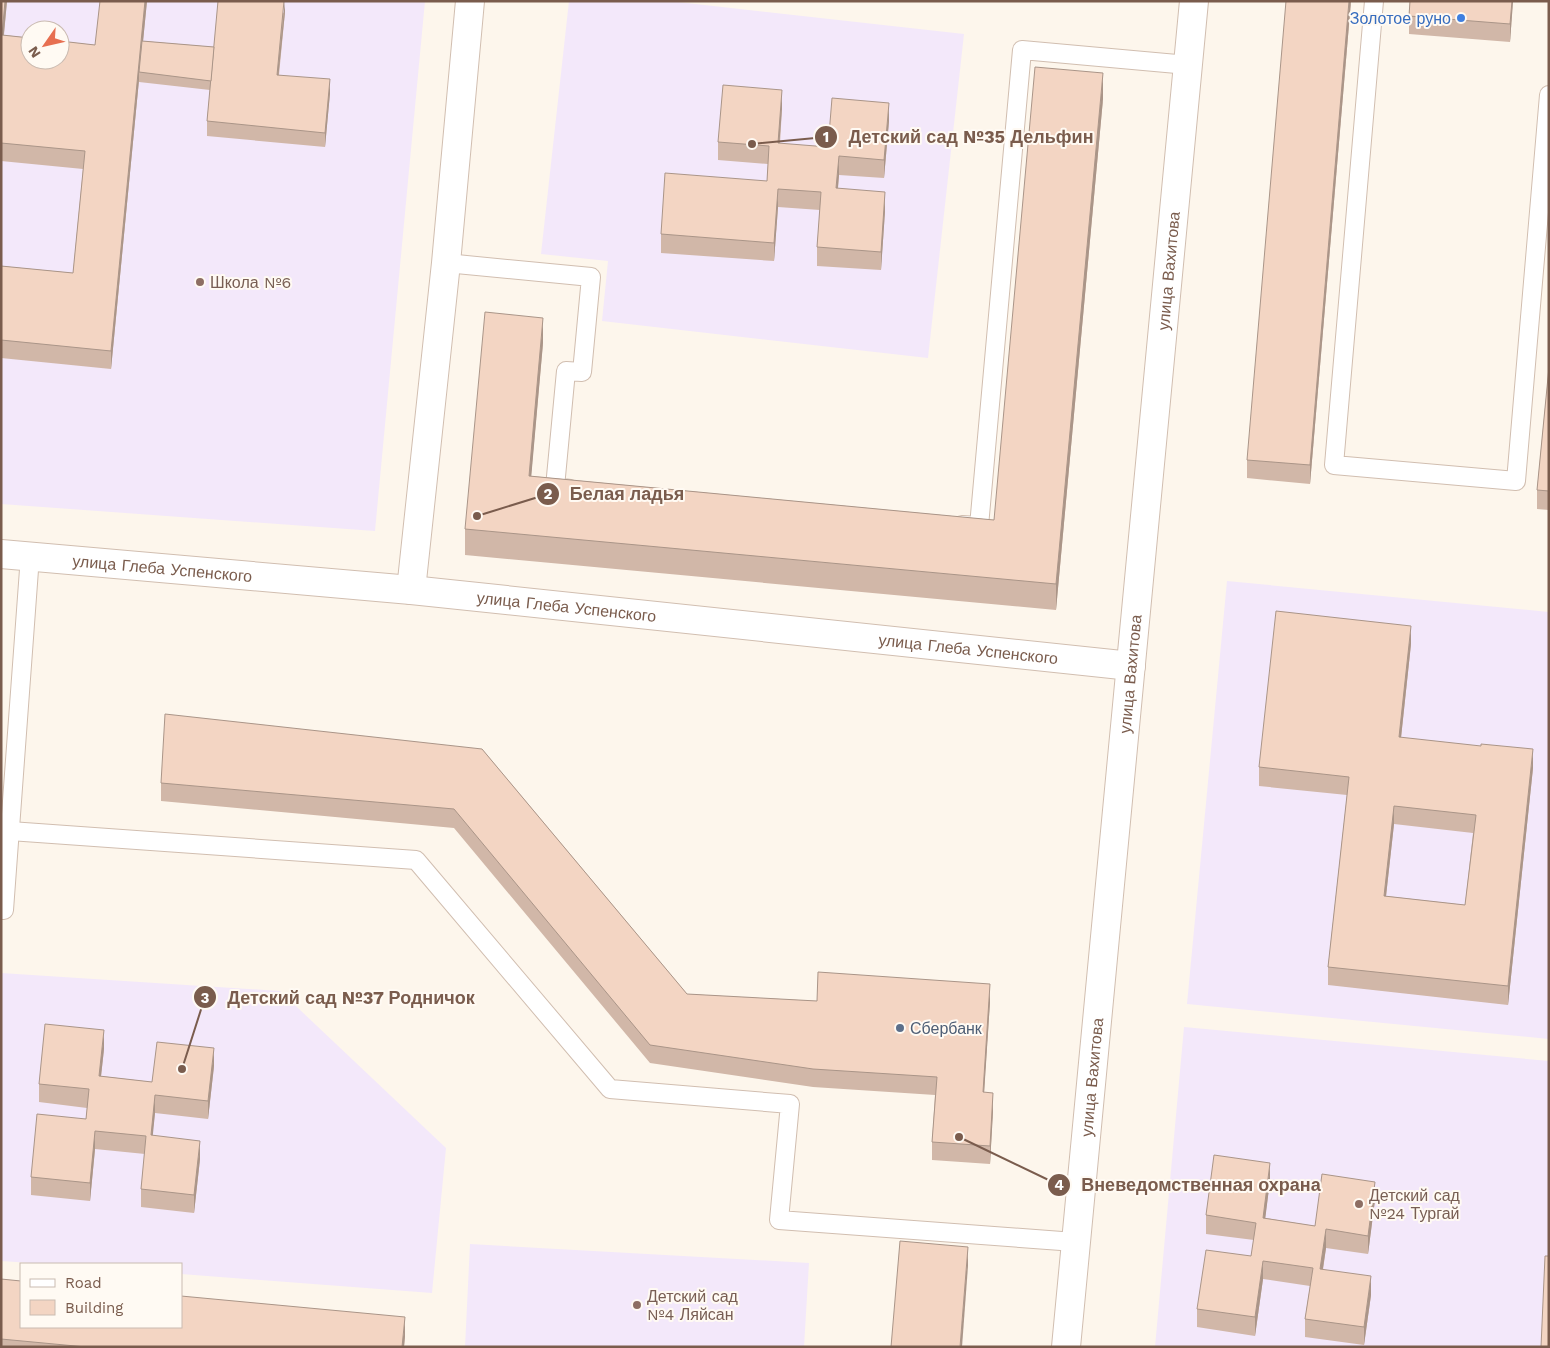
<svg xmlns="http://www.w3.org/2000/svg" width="1550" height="1348" viewBox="0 0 1550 1348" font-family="'Work Sans',sans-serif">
<rect width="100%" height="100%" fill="#fdf6ec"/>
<g fill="#f3e8fa" fill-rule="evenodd">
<path d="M1,1H425L375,531L1,504ZM30,30H60V60H30Z"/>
<polygon points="569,1 669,1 964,34 928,358 602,321 608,261 541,254"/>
<polygon points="1227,581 1549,612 1549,1039 1187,1004"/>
<polygon points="1,973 280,991 446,1148 432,1293 181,1274 181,1264 46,1264 1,1261"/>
<polygon points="1184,1027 1549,1061 1549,1347 1155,1347"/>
<polygon points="470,1244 809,1263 804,1347 465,1347"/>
</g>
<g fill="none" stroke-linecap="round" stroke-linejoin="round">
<defs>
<g id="lane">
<polyline points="1374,1 1334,465 1516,481 1549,95"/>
<polyline points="446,263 591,277 582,372 566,371 555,487 570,489"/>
<polyline points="962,525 979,526 1022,50 1188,65"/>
<polyline points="10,831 416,860 610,1089 790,1104 779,1220 1075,1242"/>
<polyline points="1,910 4,910 30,556"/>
</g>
<g id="street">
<path id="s1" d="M1,554L411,590L1131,666"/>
<polyline points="411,590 446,263 470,1"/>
<path id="s2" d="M1066,1347L1194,1"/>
</g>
</defs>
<use href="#lane" stroke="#d1beb0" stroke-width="20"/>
<use href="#street" stroke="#d1beb0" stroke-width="30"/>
<use href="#lane" stroke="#fff" stroke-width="18"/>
<use href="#street" stroke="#fff" stroke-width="28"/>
</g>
<g fill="#d1b7a8" fill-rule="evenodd">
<polygon points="1,1 7,1 4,35 95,45 147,1 143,41 214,47 285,12 279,75 330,93 325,147 207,136 207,121 210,90 139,82 139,80 111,369 1,358 1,266 73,273 83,169 1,161"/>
<polygon points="1351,1 1310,484 1247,478 1247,460"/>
<polygon points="1410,1 1513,1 1510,42 1409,34 1409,16"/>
<polygon points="1103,99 1056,610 465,555 465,529 543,343 531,476 994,520"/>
<polygon points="782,108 780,144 828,147 889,121 884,178 839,175 838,189 885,211 881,270 817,266 817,247 820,210 778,207 774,261 661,253 661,234 767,181 768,164 718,160 718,142"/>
<polygon points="1549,367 1549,510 1537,509 1537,490"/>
<path d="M1411,644L1401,738L1533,768L1508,1005L1328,985V967L1347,795L1259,786V767ZM1394,824L1473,833L1465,905L1386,896Z"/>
<polygon points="482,749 687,994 817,1001 990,1002 984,1092 993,1111 990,1164 932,1160 932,1142 935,1095 813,1087 650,1063 454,828 161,801 161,783"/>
<polygon points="104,1049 101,1076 152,1082 214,1066 208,1119 155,1113 152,1135 200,1159 194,1213 141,1207 141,1189 145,1154 95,1149 90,1201 31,1195 31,1177 86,1119 87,1108 39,1102 39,1084"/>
<polygon points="1270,1181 1265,1218 1315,1226 1375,1200 1368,1254 1326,1248 1323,1270 1371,1295 1364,1345 1305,1337 1305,1319 1310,1286 1263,1279 1255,1336 1197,1327 1197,1309 1251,1256 1254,1240 1206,1234 1206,1215"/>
<polygon points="1,1279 405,1336 404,1347 1,1347"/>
</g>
<g fill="#aa9588">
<polygon points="5,1 7,1 2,53 2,35"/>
<polygon points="145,1 147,1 140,72 139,72 139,80 111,369 111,351"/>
<polygon points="285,1 285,12 277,89 277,75"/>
<polygon points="1349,1 1351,1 1310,484 1310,465"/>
<polygon points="1512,1 1513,1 1510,42 1510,24"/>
<polygon points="1103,73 1103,99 1056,610 1056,584"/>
<polygon points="330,79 330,93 325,147 325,133"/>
<polygon points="782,90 782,108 778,162 778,143"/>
<polygon points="889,103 889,121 884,178 884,160"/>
<polygon points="839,156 839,175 836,207 836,188"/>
<polygon points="778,189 778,207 774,261 774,243"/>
<polygon points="885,192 885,211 881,270 881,252"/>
<polygon points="543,318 543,343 529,502 529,476"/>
<polygon points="1411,626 1411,644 1399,756 1399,737"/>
<polygon points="1533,749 1533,768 1508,1005 1508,986"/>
<polygon points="1394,806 1394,824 1384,914 1384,896"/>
<polygon points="990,984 990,1002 983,1110 983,1092"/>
<polygon points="104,1030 104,1049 99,1094 99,1076"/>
<polygon points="214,1048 214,1066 208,1119 208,1101"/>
<polygon points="993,1093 993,1111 990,1164 990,1146"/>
<polygon points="155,1095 155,1113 151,1154 151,1135"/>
<polygon points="95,1131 95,1149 90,1201 90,1183"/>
<polygon points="200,1141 200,1159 194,1213 194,1195"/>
<polygon points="1270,1163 1270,1181 1263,1236 1263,1218"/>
<polygon points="1375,1182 1375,1200 1368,1254 1368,1236"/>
<polygon points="1326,1229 1326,1248 1320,1287 1320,1269"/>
<polygon points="968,1247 968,1266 962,1347 960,1347"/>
<polygon points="1263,1261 1263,1279 1255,1336 1255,1317"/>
<polygon points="1371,1276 1371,1295 1364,1345 1364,1327"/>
<polygon points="405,1317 405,1336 404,1347 402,1347"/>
</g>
<g fill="#f3d5c3" stroke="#aa9588" fill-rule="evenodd">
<polygon points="1,1 5,1 2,35 30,38 30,60 60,60 60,41 95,45 100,1 145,1 111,351 1,340 1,266 73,273 85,151 1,143"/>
<polygon points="218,1 284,1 277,75 330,79 325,133 207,121"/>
<polygon points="1286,1 1349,1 1310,465 1247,460"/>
<polygon points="1410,1 1512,1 1510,24 1409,16"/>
<polygon points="142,41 214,47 211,81 139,72"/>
<polygon points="1035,67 1103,73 1056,584 465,529 485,312 543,318 529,476 994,520"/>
<polygon points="723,85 782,90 778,143 828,147 832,98 889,103 884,160 839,156 836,188 885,192 881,252 817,247 821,192 778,189 774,243 661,234 665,173 767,181 769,146 718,142"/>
<polygon points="1549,367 1549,491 1537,490"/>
<path d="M1276,611L1411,626L1399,737L1481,746V744L1533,749L1508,986L1328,967L1349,777L1259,767ZM1394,806L1476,815L1465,905L1384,896Z"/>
<polygon points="165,714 482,749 687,994 817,1001 818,972 990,984 983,1092 993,1093 990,1146 932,1142 937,1077 813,1069 650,1045 454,809 161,783"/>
<polygon points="45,1024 104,1030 99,1076 152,1082 157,1042 214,1048 208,1101 155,1095 151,1135 200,1141 194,1195 141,1189 146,1136 95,1131 90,1183 31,1177 37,1114 86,1119 89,1089 39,1084"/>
<polygon points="1214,1155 1270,1163 1263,1218 1315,1226 1322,1174 1375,1182 1368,1236 1326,1229 1320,1269 1371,1276 1364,1327 1305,1319 1313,1268 1263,1261 1255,1317 1197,1309 1206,1250 1251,1256 1256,1223 1206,1215"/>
<polygon points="900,1241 968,1247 960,1347 891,1347"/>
<polygon points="1545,1256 1549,1256 1549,1347 1541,1347"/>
<polygon points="1,1279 21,1281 21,1327 181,1327 181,1296 405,1317 402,1347 86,1347 1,1339"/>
</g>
<circle fill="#3f7fe0" stroke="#fffaf3" stroke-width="2" cx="1461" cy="18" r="5"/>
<g fill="#8d6e63" stroke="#fffaf3" stroke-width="2">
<circle cx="200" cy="282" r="5"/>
<circle cx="1359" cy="1204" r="5"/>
<circle cx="637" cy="1305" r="5"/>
</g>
<circle fill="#5c6f8a" stroke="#fffaf3" stroke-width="2" cx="900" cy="1028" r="5"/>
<g text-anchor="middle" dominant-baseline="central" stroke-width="4" stroke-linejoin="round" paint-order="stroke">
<g font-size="16" fill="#366cbe" stroke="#fffaf3" text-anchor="end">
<text x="1451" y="18">Золотое руно</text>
</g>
<g font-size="16" fill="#7a5c4d" stroke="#fffaf3">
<text stroke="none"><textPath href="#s2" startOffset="1081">улица Вахитова</textPath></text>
<text stroke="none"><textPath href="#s1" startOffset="162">улица Глеба Успенского</textPath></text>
<text stroke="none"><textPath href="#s1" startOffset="568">улица Глеба Успенского</textPath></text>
<text stroke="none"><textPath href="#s1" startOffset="972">улица Глеба Успенского</textPath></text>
<text stroke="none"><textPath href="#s2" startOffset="676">улица Вахитова</textPath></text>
<text stroke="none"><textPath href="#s2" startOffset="271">улица Вахитова</textPath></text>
</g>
<g font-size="16" fill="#785e54" stroke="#fffaf3" text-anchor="start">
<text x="210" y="282">Школа №6</text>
<text x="1369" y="1195">Детский сад<tspan x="1369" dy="18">№24 Тургай</tspan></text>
<text x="647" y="1296">Детский сад<tspan x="647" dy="18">№4 Ляйсан</tspan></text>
</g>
<g font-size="16" fill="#4e5e75" stroke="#fffaf3" text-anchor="start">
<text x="910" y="1028">Сбербанк</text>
</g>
</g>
<path fill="none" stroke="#7a5c4d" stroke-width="2" d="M752 144L826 137M477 516L548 494M182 1069L205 997M959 1137L1059 1185"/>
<g fill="#7a5c4d" stroke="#fffaf3" stroke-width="2">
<circle cx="752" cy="144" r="5"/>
<circle cx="477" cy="516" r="5"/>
<circle cx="182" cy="1069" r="5"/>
<circle cx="959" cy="1137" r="5"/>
<circle cx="826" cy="137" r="12"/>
<circle cx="548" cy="494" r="12"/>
<circle cx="205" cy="997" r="12"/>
<circle cx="1059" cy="1185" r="12"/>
</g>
<g font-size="15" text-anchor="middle" font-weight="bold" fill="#fff">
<text x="826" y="142">1</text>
<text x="548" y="499">2</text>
<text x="205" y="1003">3</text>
<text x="1059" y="1190">4</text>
</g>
<g font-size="18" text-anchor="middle" font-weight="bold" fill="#7a5c4d" stroke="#fffaf3" stroke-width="4" stroke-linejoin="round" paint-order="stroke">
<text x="971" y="143">Детский сад №35 Дельфин</text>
<text x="627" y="500">Белая ладья</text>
<text x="351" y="1004">Детский сад №37 Родничок</text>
<text x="1201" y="1191">Вневедомственная охрана</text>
</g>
<rect width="1550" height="1348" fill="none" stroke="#7a5c4d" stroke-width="5"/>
<rect x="20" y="1263" width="162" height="65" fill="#fffaf3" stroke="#cabbb1"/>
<rect x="30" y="1279" width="25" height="8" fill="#ffffff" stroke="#cabbb1"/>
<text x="65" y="1288" font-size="15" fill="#7a5c4d">Road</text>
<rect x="30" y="1300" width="25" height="15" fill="#f3d5c3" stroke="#cabbb1"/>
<text x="65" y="1313" font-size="15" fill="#7a5c4d">Building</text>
<g transform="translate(45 45) rotate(236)"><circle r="24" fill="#fffaf3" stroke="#cabbb1"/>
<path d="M0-4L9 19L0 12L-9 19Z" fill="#e76f51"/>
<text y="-8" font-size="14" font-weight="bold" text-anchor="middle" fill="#7a5c4d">N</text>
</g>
</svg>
